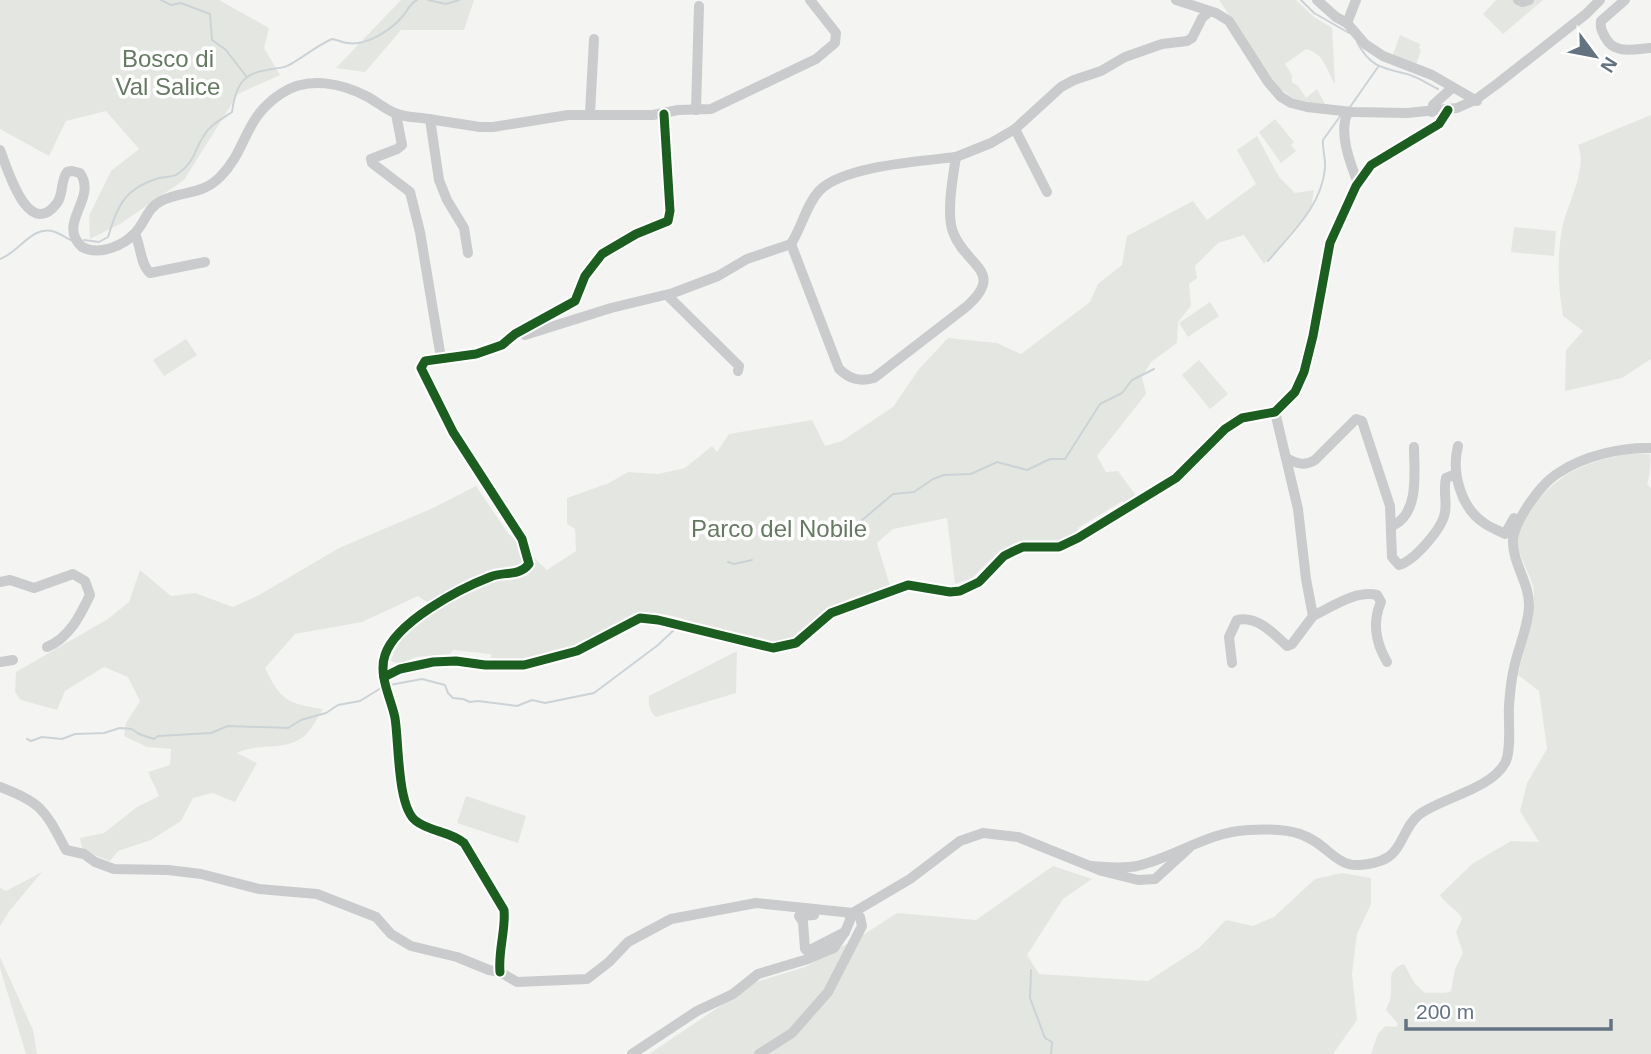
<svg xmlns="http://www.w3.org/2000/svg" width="1651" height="1054" viewBox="0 0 1651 1054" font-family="Helvetica,sans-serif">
<rect width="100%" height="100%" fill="#f4f4f3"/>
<g fill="#e4e7e1">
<polygon points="0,0 219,0 269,28 264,48 280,75 238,94 184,180 120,224 90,239 89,216 111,171 139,149 106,111 66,121 49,156 0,129"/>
<polygon points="401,0 474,0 464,30 401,30 365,72 336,68"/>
<path d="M1219,0H1296L1314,17L1332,28L1335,84C1326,70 1325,54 1306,49L1285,64L1292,75V82L1298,86L1306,98L1317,89L1325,104L1310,103L1293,98L1276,86Z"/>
<polygon points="1496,0 1543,0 1503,34 1483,14"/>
<polygon points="1400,35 1420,44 1419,48 1421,50 1416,65 1392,57"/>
<path d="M1651,115V359L1622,378L1565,391L1566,350L1583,331L1563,316C1558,288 1557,258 1562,229C1567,203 1588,170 1578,145Z"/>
<polygon points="1275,119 1294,142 1291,145 1296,151 1281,163 1259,132"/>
<path d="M1257,136L1279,177L1295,193L1314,190L1311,209L1264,264L1244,235L1218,243L1195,266L1197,278L1189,284L1191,306L1178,322L1177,343L1151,362L1142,377L1146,394L1097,456L1106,472L1118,471L1137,497L1128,503L1121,502L1078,528L1079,532L1053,543L1011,547L996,555L972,578L955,584L947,518L893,529L877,543L890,586C872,592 852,597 835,605C814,615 802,642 778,643C737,646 677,606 637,614C621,617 605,633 590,639C570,648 540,658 518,660C510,661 500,659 491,658V654L453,650L450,654L416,657L399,664L391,661C397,640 417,619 434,607L418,596L362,622L295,634L265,668C282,702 287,703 323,709C317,718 311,731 303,737C283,752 259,742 237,753L257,763L235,802L212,793L193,798L181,821L151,840L118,851L110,861L83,851L80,838L104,833L137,807L159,796L148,772L170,765L171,749L147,747L124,736L126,723L140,701L128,677L104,667L65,691L57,710L21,700L15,692L16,672L108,619L129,602L140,570L171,596L195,593L233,607L259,595L339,548L433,508L476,486L507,532L547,570L576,551L575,529L567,524V498L609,483L628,472L658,474L685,468L712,446L717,452L729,434L812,420L825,446L842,441L893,407L919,369L948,338L997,343L1021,354L1090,302L1098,284L1122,265L1127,236L1193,201L1207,220L1256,184L1237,150Z"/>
<polygon points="1514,227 1556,231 1554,256 1511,252"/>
<polygon points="1210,302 1219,316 1188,337 1179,323"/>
<polygon points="186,339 197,355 164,376 153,360"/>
<polygon points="1199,360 1228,394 1210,409 1182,375"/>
<path d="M1634,453L1650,454C1651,464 1650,474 1647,484L1651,488V1054H1371L1378,1034L1384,1027L1388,1026L1396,1027L1398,1024L1386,1010C1387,1006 1390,1002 1390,999C1394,983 1384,971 1404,964L1415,984L1425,993C1434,991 1443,995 1451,991L1455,969L1463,953L1456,932L1462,919C1457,908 1446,906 1440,895L1472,864L1511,841L1539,842L1520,811L1527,783L1547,749L1539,691L1518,675C1523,650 1534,623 1534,597C1535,577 1517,560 1518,540C1518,528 1526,516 1533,507C1559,471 1591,460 1634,453Z"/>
<path d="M737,651L736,693L656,717C649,711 648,704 649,696Z"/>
<polygon points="466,796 526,816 518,843 457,823"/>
<polygon points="1053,866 1092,879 1063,899 1027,955 1039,974 1148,981 1199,948 1226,920 1253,926 1274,917 1315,879 1342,873 1371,878 1371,904 1357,934 1352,974 1357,1020 1333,1054 649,1054 756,982 805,967 863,935 897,913 976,920"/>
<polygon points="42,872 10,910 0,926 0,888 6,891"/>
<polygon points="0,957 33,1030 37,1054 26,1054 0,968"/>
</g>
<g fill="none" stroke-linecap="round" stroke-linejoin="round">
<g stroke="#ccd3d6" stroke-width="2">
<polyline points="161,0 171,5 181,3 210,14 212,40 226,50 246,76"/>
<polyline points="428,0 446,4 459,0"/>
<polyline points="1301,0 1314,13 1349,33"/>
<path d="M1357,42C1370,67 1382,68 1407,74C1418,77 1428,84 1438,89"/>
<polyline points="1350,107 1378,67"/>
<path d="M84,240L99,242L108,237C118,206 123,189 159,178C166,176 173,178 179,173C195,161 194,151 203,137C210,124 221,120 232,112C235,89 241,73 267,70C274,68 283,69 289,65C304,57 316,46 332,39C338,40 343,43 348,43C367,46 391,30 403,16C408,10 409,4 417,0"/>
<path d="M0,259C20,252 32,224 55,232C61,234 66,238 71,240"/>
<path d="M1268,261C1291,233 1322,206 1325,168C1326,158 1322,149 1323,140L1341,115"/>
<polyline points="834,531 861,521 893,494 914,492 933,479 944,475 971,474 997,462 1027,470 1050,459 1065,459 1100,404 1122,393 1132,380 1154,369"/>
<polyline points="728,562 734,564 752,560"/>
<polyline points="390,685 422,679 445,685 448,693 453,698 463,699 470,702 478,701 517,706 532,700 545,703 594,693 658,645 676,628"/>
<polyline points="27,739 31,741 42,737 62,739 75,734 104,733 120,728 132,729 139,734 154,739 158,736 211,733 228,726 288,728 301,720 326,713 338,705 360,701 381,688"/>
<polyline points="1031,970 1030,998 1045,1038 1052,1042 1051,1054"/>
</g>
<g stroke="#cacbcc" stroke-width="10">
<polyline points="1176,0 1216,13 1229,21 1268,82 1281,97 1291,103 1307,107 1352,112 1407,113 1457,108 1475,100 1497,84 1586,14 1600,0"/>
<polyline points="1317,0 1336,17 1347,23"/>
<polyline points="1356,0 1347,23 1365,44 1383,56 1432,75 1477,101"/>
<polyline points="1518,0 1523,2 1529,0"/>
<path d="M1625,0L1601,21C1600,28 1602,31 1605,37C1614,55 1634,49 1651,48"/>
<polyline points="696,110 699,6"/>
<path d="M1348,112C1338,132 1350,163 1358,183"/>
<polyline points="1432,112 1433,105 1452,88"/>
<polyline points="396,114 402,145 397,149 371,159 372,163 410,192 420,232 441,358"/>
<polyline points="590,114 594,39"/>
<polyline points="430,119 439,180 447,200 464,228 468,253"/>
<polyline points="1015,129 1047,192"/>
<path d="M0,150C7,167 28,242 57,203C64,193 60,182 67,172L72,171L80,173C98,199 56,223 82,247C99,256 123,246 135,233C145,223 147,208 161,201C182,190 201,196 220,177C248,149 243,118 282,93C308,76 342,83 368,97C377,102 386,110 395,113C403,117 413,117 422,118C441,121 460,124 480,127H493L568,115H653L678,110L711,109L816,59L835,43L836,33L810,0"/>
<path d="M135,234C141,246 140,264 150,273L205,262"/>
<path d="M791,244C802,227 806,205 819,191C842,166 922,161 956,157"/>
<polyline points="667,295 736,363 739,366 738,371"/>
<path d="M525,335L611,308L673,293L718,276L747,259L791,244L839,369C850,379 859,382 874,378L966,307C1007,271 965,266 953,232C946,214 953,176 956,157L991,143L1015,129L1061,87L1074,80L1101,71L1125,57L1162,44L1187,41L1192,38L1202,18L1209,12"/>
<path d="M1458,446C1451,472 1461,508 1484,523C1491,528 1498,530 1505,534L1514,518"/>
<path d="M1288,459C1298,464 1305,466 1315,460L1356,419L1362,421L1390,506L1392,557L1399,565C1414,561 1443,528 1445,512C1447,501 1443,490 1446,478L1456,474"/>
<path d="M1392,523L1394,525C1420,512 1414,470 1414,447"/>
<path d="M0,582L10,580L34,588L73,574L85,581L90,595C80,616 69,638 47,647"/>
<path d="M1313,616C1332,607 1355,590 1377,595L1381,602C1372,622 1376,643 1387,662"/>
<polyline points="0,662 13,660"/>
<path d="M1232,663L1229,637L1237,620C1257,615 1274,634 1287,646L1292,644L1313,616L1306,579L1298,509L1275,412"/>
<polyline points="384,677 400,669 433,662 456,661 485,665 524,665 577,651 640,618 658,620 773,648 796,643 831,613 908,585 950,592 960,591 979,582 1004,556 1014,551 1023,547 1059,547 1078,538 1176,478 1225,429 1242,418 1275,412 1295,392 1304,372 1313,336 1330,243 1356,186 1371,165 1439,124 1448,110"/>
<path d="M0,787C43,803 45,811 66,850L84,854L95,862L114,869L168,870L201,874L259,889L317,894L376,917L391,934L411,946L457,957L489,970L500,972L517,982L587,979L609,962L628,942L671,919L756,903L853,913"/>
<path d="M1090,866C1106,867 1122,869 1137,866C1176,857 1208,832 1248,830C1263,829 1286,829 1300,834C1335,846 1334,876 1380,861C1403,854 1402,827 1420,814C1444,797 1491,789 1505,763C1512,750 1508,721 1509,705C1510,693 1511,680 1514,668C1518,648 1528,628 1529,607C1530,583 1512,563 1513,540C1514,528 1521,517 1527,507C1536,494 1546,480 1560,472C1584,456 1622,447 1651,448"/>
<polyline points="814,915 799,916 803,922 805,949 808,951 845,932"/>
<polyline points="849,915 910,879 960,841 983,833 1018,837 1102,871 1138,880 1155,879 1189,848"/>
<path d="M500,972C498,950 506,930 504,910L464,843C450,831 430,832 416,821C397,807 399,742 395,718C391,698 378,676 385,655C396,622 459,589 490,577C504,571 519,577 529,564L522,539L453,432L421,368L425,361L476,354L502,345L515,334L575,301L585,276L602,254L636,234L668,221L670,211L664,114"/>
<polyline points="632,1054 697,1011 733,994 758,974 808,959 834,948 845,932 853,913"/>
<polyline points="759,1054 792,1033 828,992 862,926 860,917 853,913"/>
</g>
<defs>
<g id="cycleway">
<polyline points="384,677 400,669 433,662 456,661 485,665 524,665 577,651 640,618 658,620 773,648 796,643 831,613 908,585 950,592 960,591 979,582 1004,556 1014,551 1023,547 1059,547 1078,538 1176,478 1225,429 1242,418 1275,412 1295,392 1304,372 1313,336 1330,243 1356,186 1371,165 1439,124 1448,110"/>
<path d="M500,972C498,950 506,930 504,910L464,843C450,831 430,832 416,821C397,807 399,742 395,718C391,698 378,676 385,655C396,622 459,589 490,577C504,571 519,577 529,564L522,539L453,432L421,368L425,361L476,354L502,345L515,334L575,301L585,276L602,254L636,234L668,221L670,211L664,114"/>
</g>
</defs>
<use href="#cycleway" stroke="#fff" stroke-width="13"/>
<use href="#cycleway" stroke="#1b5e20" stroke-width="9"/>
</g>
<g text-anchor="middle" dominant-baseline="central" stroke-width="7" stroke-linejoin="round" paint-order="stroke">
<g font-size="24" fill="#667a63" stroke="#fff">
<text x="168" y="58">Bosco di<tspan x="168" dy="28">Val Salice</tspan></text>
<text x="779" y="528">Parco del Nobile</text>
</g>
</g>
<g transform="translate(1595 56) rotate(122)" stroke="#ffffff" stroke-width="5" paint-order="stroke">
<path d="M0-5L12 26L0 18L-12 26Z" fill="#647382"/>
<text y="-10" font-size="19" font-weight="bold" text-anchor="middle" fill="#647382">N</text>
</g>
<path d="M1406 1019v10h205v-10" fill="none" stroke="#647382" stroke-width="3.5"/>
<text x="1416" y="1019" font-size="21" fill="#647382" stroke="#ffffff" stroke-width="5" paint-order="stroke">200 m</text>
</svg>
